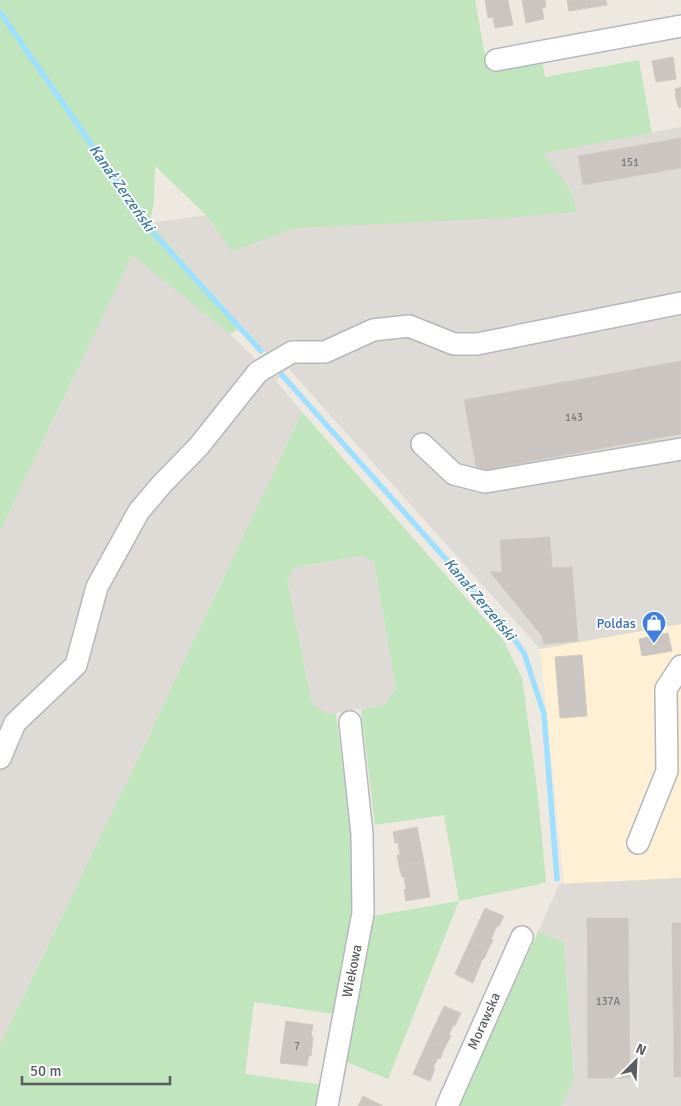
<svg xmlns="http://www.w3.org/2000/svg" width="681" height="1106" viewBox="0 0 681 1106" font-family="Signika,sans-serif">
<rect width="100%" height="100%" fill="#ede9e1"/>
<polygon fill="#fef0d5" points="681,624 681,878 564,884 540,649"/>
<g fill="#dedbd6">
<polygon points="681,127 681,624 540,649 288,368 276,381 302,412 145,744 0,1045 0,531 132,254 230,334 256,359 266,353 150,223 206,215 559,149"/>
<polygon points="363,556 374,562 396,688 385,705 328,714 312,704 287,578 295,567"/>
<polygon points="681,878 681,1106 561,1106 574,1080 564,942 538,932 559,884"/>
</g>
<g fill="#c1e5bd">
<polygon points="0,0 475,0 484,51 489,71 542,60 545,77 639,60 652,133 543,153 571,191 577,212 503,218 295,228 232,251 206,215 155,166 154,200 150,223 242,327 230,334 132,255 0,531"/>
<polygon points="302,412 503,640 522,678 538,796 546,882 536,885 459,901 388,1079 347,1062 373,916 459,901 444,815 375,825 361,709 385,705 396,688 374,562 362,556 295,567 287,579 312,704 328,714 336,713 352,844 354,916 334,1014 254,1002 245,1074 322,1085 318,1106 0,1106 0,1045 145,744"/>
<polygon points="538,932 564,942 574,1080 561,1106 459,1106"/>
</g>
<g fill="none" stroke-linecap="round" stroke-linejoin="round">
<g stroke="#9fdfff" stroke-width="5.5">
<polyline points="0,12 149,228 261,351"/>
<polyline points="282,375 502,622 524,653 544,714 557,879"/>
</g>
</g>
<g fill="#cac5c0" stroke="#d2cac0">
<polygon points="485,0 508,0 513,25 495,28 493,17 488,18"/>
<polygon points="522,0 545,0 546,7 542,8 544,19 526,23"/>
<polygon points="567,0 586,0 588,8 569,11"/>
<polygon points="586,0 606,0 607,5 588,8"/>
<polygon points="673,57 676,79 656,82 652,61"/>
<polygon points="681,87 681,107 679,108 675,95 676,93 675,89"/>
<polygon points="681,138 681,168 583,185 578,156"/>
<polygon points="681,361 681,434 477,471 464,400"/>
<polygon points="550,537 552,568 572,567 578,641 544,644 542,636 490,572 502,572 500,540"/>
<polygon points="668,633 672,651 642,656 639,639"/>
<polygon points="582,655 587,716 560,718 555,657"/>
<polygon points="417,827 424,862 399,866 397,855 400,855 398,843 395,843 393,832"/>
<polygon points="424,862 430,897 406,901 404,890 406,889 404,877 402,877 399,866"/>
<polygon points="485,908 504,916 499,926 497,926 492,937 491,939 493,940 488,950 470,941"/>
<polygon points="587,918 628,918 630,1078 588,1078"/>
<polygon points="672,923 681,923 681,1077 674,1077"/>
<polygon points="470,941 488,950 484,959 483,959 482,960 473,983 455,974"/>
<polygon points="444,1006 461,1013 455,1026 453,1025 449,1035 451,1036 445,1047 428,1040"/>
<polygon points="286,1021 313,1025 311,1036 313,1037 311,1056 309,1055 307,1066 280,1063"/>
<polygon points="428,1040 445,1047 440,1059 438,1058 433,1068 435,1069 430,1081 413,1074"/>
<polygon points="363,1096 383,1106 358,1106"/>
</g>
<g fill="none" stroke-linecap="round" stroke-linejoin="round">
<defs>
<g id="minor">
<polyline points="496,60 681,26"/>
<polyline points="422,444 454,474 485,482 681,449"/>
<polyline points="0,758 15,723 76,665 97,587 139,511 162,484 199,446 258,372 292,352 325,352 373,330 409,326 454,344 477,344 681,303"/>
<polyline points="638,843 667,771 666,689 681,666"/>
<polyline points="327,1106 363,913 362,834 350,722"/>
<polyline points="447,1106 522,937"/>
</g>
</defs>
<use href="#minor" stroke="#b4b8bc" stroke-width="24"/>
<use href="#minor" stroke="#fff" stroke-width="21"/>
</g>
<defs>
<symbol id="shop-pin" viewBox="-11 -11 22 30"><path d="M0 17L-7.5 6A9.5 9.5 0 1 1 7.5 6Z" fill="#3f7fe0" stroke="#fff"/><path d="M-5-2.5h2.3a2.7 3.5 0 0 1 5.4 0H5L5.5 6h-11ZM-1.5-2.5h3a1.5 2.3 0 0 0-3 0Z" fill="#fff"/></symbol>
</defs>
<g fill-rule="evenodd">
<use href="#shop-pin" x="640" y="609" width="28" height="38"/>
</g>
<g text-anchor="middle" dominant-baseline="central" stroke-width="4" stroke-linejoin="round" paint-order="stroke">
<g font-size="11" fill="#76787a">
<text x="630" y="162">151</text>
<text x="574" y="417">143</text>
<text x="608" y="1001">137A</text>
<text x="297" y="1046">7</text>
</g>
<g font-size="14" fill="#366cbe" stroke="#fff" text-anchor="end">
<text x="636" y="623">Poldas</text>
</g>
<g font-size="14" fill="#5a5e62" stroke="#fff">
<text transform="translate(352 971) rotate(-79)">Wiekowa</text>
<text transform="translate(484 1021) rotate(-66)">Morawska</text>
</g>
<g font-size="15" font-style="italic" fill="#3a7ba8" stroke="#fff">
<text transform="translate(122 188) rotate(55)">Kanał Zerzeński</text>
<text transform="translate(480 599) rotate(50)">Kanał Zerzeński</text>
</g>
</g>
<g transform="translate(636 1061) rotate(24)" stroke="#ffffff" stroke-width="4" paint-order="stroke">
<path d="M0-4L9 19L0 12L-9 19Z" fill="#5a5e62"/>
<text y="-8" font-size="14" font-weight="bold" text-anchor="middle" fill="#5a5e62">N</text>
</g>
<path d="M22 1076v8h148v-8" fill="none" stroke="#5a5e62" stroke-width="2.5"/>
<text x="30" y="1076" font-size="15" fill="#5a5e62" stroke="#ffffff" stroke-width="4" paint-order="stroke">50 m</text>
</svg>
